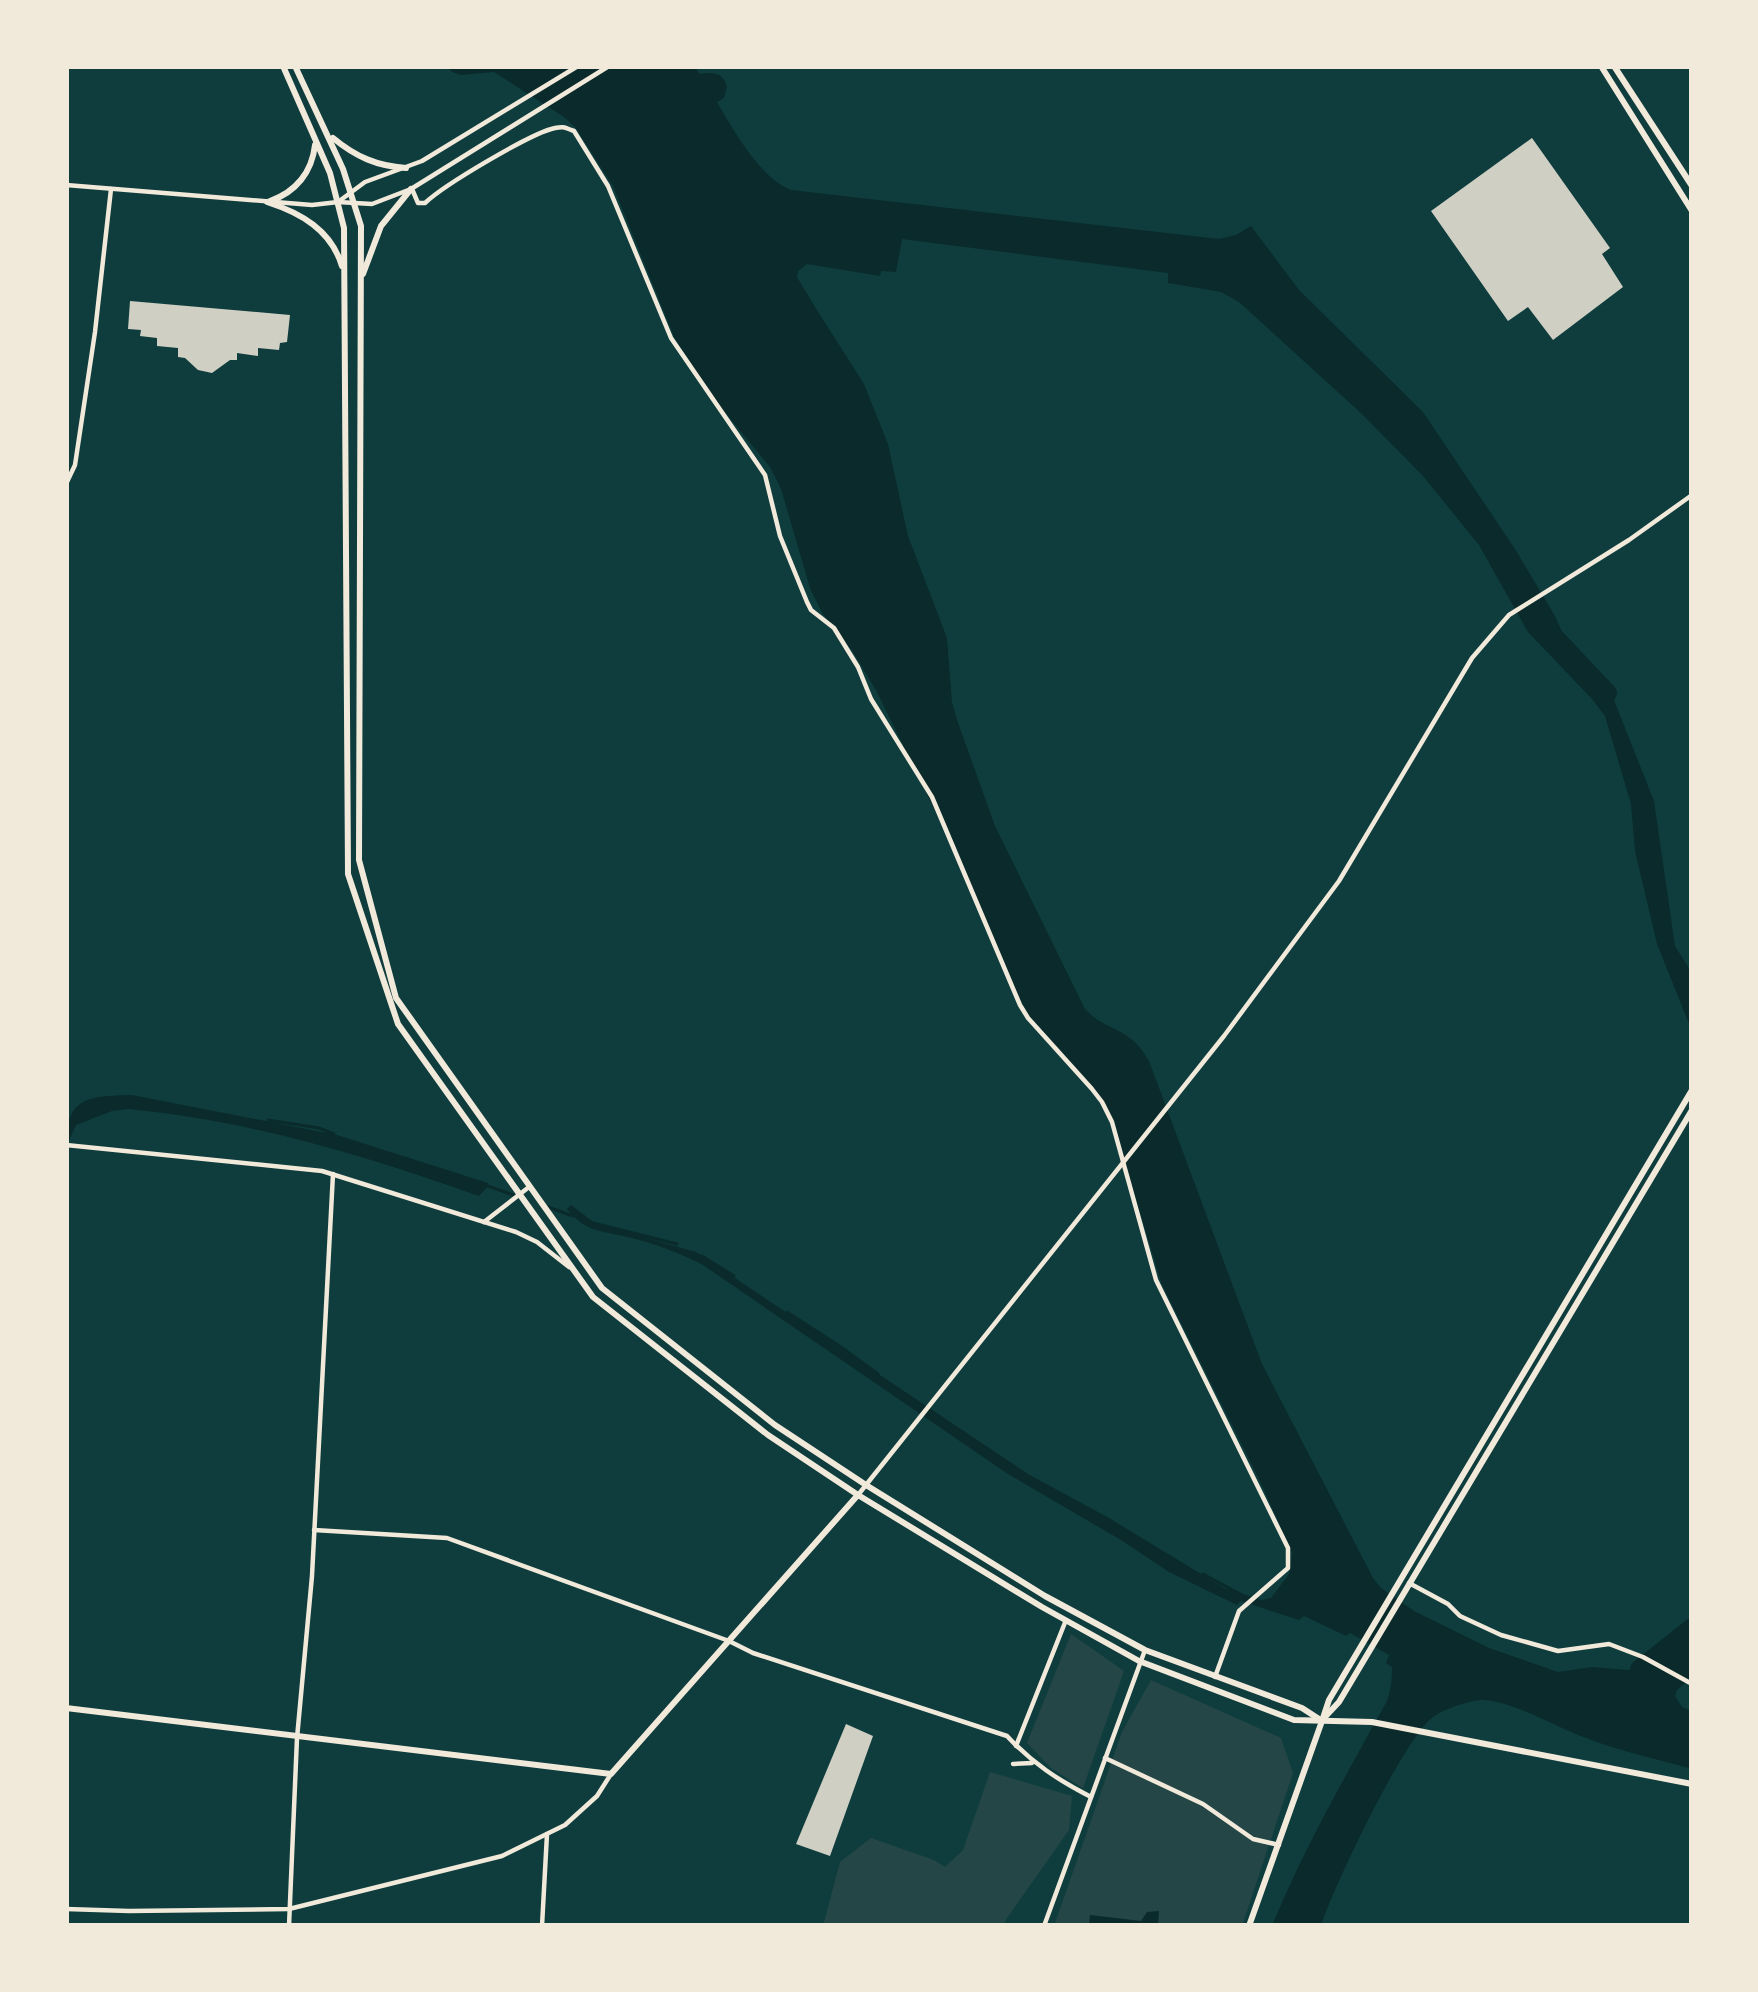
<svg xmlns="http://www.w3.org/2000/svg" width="1758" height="1992" viewBox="0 0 1758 1992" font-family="Literata,serif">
<rect width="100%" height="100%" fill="#0f3d3e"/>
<g fill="#244646">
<polygon points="1071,1634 1124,1671 1083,1788 1052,1769 1027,1743"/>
<polygon points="1151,1680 1281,1738 1293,1773 1242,1926 1054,1926 1122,1732"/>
<polygon points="990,1772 1072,1796 1069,1830 1005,1921 1006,1926 823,1926 840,1862 871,1838 934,1860 945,1867 963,1850"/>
</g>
<g fill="#0a2a2b">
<path d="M447,66H694L700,74C713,72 723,72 727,87L724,98L717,102C734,131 760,178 791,190L1219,239L1236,235L1251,226L1299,290L1423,412L1515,549L1555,616L1573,657L1610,690L1654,801L1675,946L1692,973V1031L1657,944L1635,851L1631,804L1605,716L1592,699L1528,632L1479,545L1423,476L1362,414L1239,302L1221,292L1168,283V273L902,239L896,272L881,271L880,276L807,264L798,271L797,277L815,307L864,384L888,444L908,536L947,638L952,702L957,720L995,826L1085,1009C1107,1033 1129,1025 1149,1061L1262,1364L1373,1578L1381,1588L1414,1611L1489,1648L1558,1672L1592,1667L1629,1670L1655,1652L1660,1655L1692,1623V1677L1677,1690L1675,1696L1682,1707L1692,1711V1769C1657,1759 1620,1751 1586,1738C1555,1727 1518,1703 1484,1700C1473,1699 1441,1710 1433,1717C1404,1738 1333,1888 1321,1926H1272C1304,1848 1346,1775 1387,1701C1391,1690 1392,1679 1392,1667L1386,1663L1389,1655L1350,1633L1346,1636L1304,1616L1299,1620L1241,1601L1237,1605L1169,1572L1121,1540L1008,1474L703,1265C680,1253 653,1243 628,1237C602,1231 585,1232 567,1209L571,1205L596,1224L696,1252L1028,1474L1109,1518L1224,1588L1262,1600L1271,1598L1289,1574L1292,1553L1259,1479L1162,1285L1113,1125L1097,1096L1039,1030L1024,1009L960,862L876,690L853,652L823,614L811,591L781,489L770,467L714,399L675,339L613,186L575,127L564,117L494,72L461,75L452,72Z"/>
<path d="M132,1095L337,1135L488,1183V1186L479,1196C364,1155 251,1121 129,1109L112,1111L76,1125L66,1147C66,1097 87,1096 132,1095Z"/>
<polygon points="1159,1911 1158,1926 1089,1926 1090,1915 1141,1921 1147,1912"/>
</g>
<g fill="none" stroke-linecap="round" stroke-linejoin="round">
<g stroke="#0a2a2b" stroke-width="3">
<polyline points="268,1120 319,1128 334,1134"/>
<polyline points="485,1185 516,1196"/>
<polyline points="548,1207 573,1216"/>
<polyline points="593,1223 677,1244"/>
<polyline points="702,1256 734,1276"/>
<polyline points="787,1312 841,1347 878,1374"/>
<polyline points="1203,1574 1242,1595"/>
</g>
<g stroke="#0a2a2b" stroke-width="18">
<polyline points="1557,639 1608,693"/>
<polyline points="1639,1669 1692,1627"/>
</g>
</g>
<g fill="#cfcfc3">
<polygon points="1532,138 1610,248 1602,254 1623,287 1553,340 1528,307 1508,321 1431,211"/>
<polygon points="130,301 290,315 287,342 280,343 279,350 258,348 258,356 237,353 237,360 230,360 212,373 198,370 185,358 178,357 178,348 157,346 157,338 140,336 141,330 128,329"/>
<polygon points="846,1724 873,1736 830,1856 796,1844"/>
</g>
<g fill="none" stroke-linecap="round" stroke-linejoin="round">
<g stroke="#f1e9da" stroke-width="4.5">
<path d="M412,189L418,203H425C444,185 531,133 555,128C565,126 565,128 574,131L608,186L671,338L765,475L780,536L807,602L811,610L834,628L858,667L871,699L932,797L1020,1005L1028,1018L1092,1089L1102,1102L1112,1122L1156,1280L1288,1548V1568L1239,1611L1215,1677"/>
<polyline points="66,484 75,465 95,332 111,189"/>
<path d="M314,1530L447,1538L729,1641L753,1653L1007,1736C1032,1763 1058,1780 1091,1797"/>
<polyline points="1409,1583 1448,1604 1460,1616 1501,1635 1558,1651 1609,1644 1643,1657 1692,1684"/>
<polyline points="1016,1746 1066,1620"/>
<polyline points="1105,1758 1203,1804 1253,1839 1279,1845"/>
<polyline points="1013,1764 1032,1763"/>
<polyline points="66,1909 129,1911 289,1909 502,1856 565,1825 597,1796 611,1774"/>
<polyline points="289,1926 297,1738 312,1576 333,1174"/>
<polyline points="542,1926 547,1834"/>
</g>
<g stroke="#f1e9da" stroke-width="4.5">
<polyline points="66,185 312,205 338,202 372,204 411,189 609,66"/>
<polyline points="338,202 365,182 422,161 578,66"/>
<polyline points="66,1145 322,1171 516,1232 537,1242 569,1267"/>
<polyline points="484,1222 529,1187"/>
<polyline points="858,1495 1224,1036 1339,881 1472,658 1509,615 1629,540 1692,495"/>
<polyline points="1044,1926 1145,1650"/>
</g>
<g stroke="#f1e9da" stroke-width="6">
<polyline points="283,66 330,173 344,228 348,874 398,1024 593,1297 768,1435 858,1495 1042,1607 1139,1661 1294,1720 1372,1722 1692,1784"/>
<polyline points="295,66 343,169 361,226 359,860 396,998 602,1288 775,1425 866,1485 1045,1596 1145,1650 1302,1708 1319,1719"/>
<path d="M333,138C356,157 377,166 406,168"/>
<path d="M270,201C296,192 312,172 315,145"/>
<path d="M267,202C301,213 331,230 342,266"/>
<polyline points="363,274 381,226 411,189"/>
<polyline points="66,1708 611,1774 857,1496"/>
<polyline points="1249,1926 1322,1721"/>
</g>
<g stroke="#f1e9da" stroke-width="6">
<polyline points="1601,66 1692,211"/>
<polyline points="1614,66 1692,186"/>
<polyline points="1324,1718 1339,1702 1692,1110"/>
<polyline points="1322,1721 1329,1700 1692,1090"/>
</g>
</g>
<rect width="1758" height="1992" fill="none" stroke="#f1e9da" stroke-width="138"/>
</svg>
